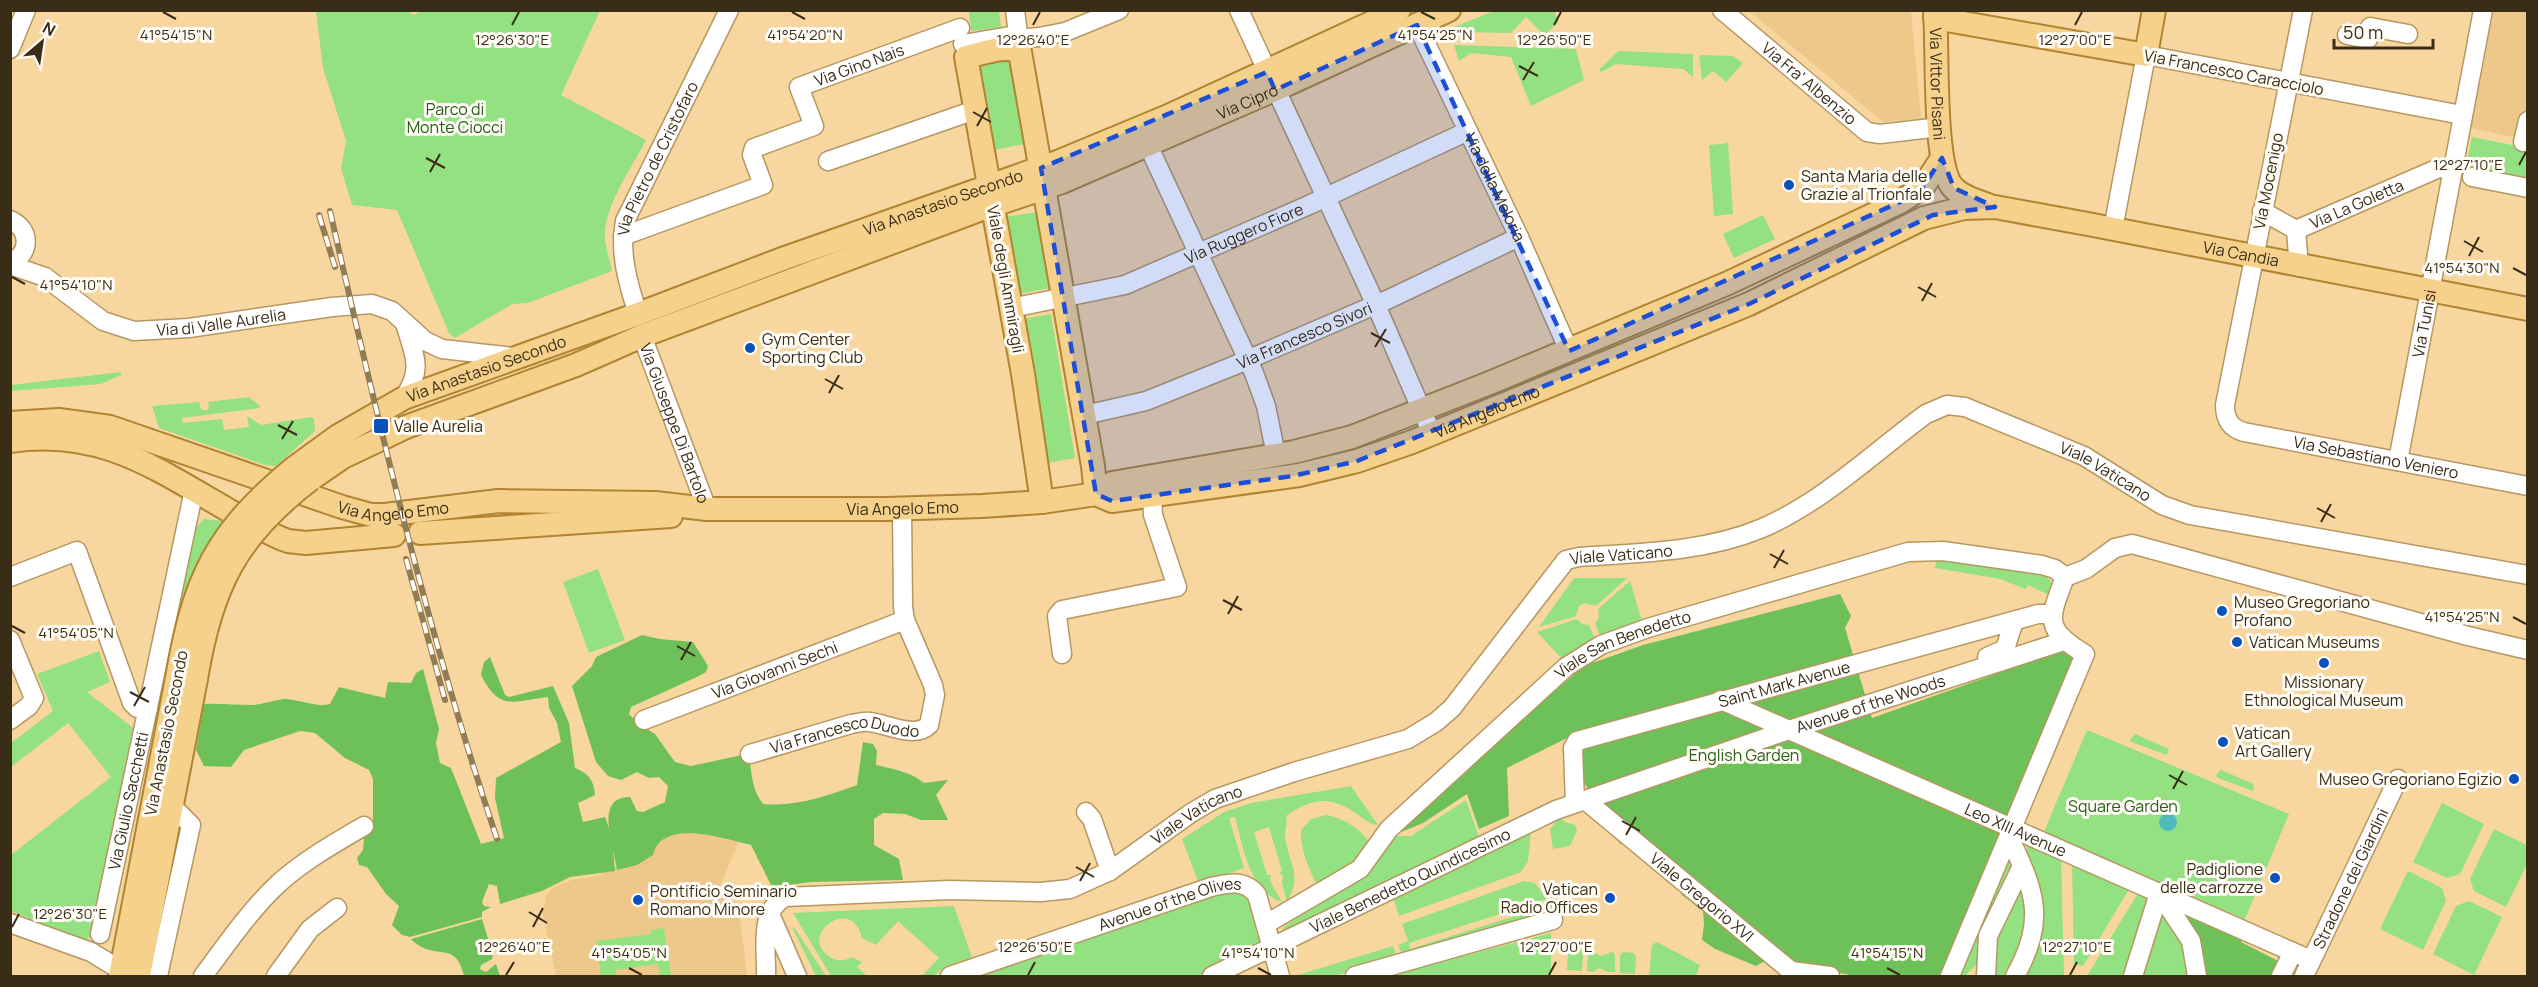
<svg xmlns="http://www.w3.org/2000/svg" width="2538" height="987" viewBox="0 0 2538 987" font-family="Manrope,sans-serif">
<rect width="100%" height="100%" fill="#f8d69f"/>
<g fill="#eec88a">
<polygon points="1749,11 1911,11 1921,118 1883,122"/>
<polygon points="2494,11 2527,11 2527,140 2471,128"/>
<polygon points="673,832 741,836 717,894 744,905 740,917 747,976 556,976 543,914 546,895 554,887 572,880 599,876 610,868 642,860 656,840"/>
</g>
<g fill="#93e181">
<path d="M405,10L414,15L422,10L600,11L561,95L646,140C633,166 602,209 605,239C606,250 610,261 612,271L528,303L512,304L455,338L449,333L397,210L352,205L341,168L346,141L323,68L316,11Z"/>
<polygon points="969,11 999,11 1001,27 971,31"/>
<polygon points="1494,11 1557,11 1555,13 1559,22 1544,35 1526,17 1511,33 1454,32 1454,27"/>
<polygon points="1454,45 1576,49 1584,80 1531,106 1511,57 1471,53 1459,61"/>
<polygon points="1618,51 1693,54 1693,77 1683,69 1616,64 1601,72 1599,70"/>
<polygon points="1008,54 1025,144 993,150 976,60"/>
<polygon points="1699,55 1733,56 1743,63 1726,82 1713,71 1702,80"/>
<polygon points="2472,137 2527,148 2527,188 2498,183 2500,172 2466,165"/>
<polygon points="1728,143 1733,214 1714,216 1709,145"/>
<polygon points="1037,212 1050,288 1018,294 1005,217"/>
<polygon points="1763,215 1775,239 1734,258 1723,234"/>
<polygon points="1051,314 1075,458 1047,463 1023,319"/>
<polygon points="121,372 121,375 101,384 11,391 11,385"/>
<polygon points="249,397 260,406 259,408 182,418 183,423 222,419 224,430 249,427 247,416 261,425 311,417 314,419 315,431 276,466 265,465 159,428 152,406 199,402 201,409 206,411 209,407 208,402"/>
<polygon points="204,519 224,521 203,556 162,707 156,705 193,531"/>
<polygon points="1937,558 2043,573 2054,585 2051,596 2028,585 2026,589 2000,579 1935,568"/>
<polygon points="598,569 625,640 589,653 563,582"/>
<polygon points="1574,578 1627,578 1596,606 1585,603 1579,606 1576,616 1539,627"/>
<polygon points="1630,581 1643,625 1601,639 1595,623 1599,618 1598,609"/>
<polygon points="1577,619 1582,624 1589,625 1596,641 1564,661 1537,632"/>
<polygon points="99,651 110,682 87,692 137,731 96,934 85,940 11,911 11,855 111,777 68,723 11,767 11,743 53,711 37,674"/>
<polygon points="2087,730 2289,814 2245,919 2043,834"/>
<polygon points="2135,734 2169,749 2167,755 2131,742 2130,740"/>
<polygon points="2221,770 2254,784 2253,791 2218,778 2216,775"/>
<path d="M1351,786L1378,825C1369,824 1364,819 1357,814C1330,795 1312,798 1286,816C1288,823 1285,828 1285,835C1287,862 1304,874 1287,901L1282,883L1283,876L1279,872L1282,871L1269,827L1254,832L1267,875H1271L1270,881L1282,902C1249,892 1243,846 1235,817L1229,818L1244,868L1205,882L1198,881L1182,839L1224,812L1251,803Z"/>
<polygon points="1466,800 1479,837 1281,933 1284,927 1328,895 1394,836 1411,836"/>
<polygon points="2442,803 2484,824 2460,874 2447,878 2413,862"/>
<path d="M1326,815C1342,818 1361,828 1369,843L1354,864L1318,886C1309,871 1300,848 1301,830L1311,819Z"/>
<polygon points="1560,817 1565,822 1575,825 1577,830 1570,846 1553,849 1550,829"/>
<polygon points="2494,829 2527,845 2527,864 2506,907 2474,891 2470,879"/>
<polygon points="1531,831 1528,861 1521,872 1399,916 1393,897"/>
<polygon points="2027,844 2061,855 2064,976 2022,976 2025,972"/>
<polygon points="2009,857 2013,859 1980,961 1965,976 1958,976"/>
<polygon points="2072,860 2131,886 2083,966 2074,964"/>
<polygon points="2408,871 2442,888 2446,901 2423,950 2380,929"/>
<polygon points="1524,881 1535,883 1547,899 1409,943 1410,949 1566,900 1569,911 1567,910 1551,913 1403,956 1398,945 1408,941 1402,924"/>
<polygon points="2020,882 2029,921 2008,976 1995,976 1992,947"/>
<polygon points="1230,890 1249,896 1262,940 1256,948 1198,976 965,976"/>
<polygon points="2140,890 2150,896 2128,976 2087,976"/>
<polygon points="2469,901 2502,917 2474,975 2433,954 2456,906"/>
<path d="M954,906L972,957L944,967L934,976H922L939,958L898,921L876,945L862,938C853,894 796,935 830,957C837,962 845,961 852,957L862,962L857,967L867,976H831L793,913Z"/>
<polygon points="2158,909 2180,931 2191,976 2138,976"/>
<polygon points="792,927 796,930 826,976 816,976"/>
<polygon points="664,928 671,976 660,976 658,964 616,970 616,976 601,976 596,941 651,934 650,930"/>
<polygon points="1551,933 1551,976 1395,976 1408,971"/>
<polygon points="1657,942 1700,965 1696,976 1649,976 1652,945"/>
<polygon points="1393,946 1397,958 1334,976 1295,976"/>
<polygon points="1570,950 1581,951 1583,954 1582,971 1567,970 1568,953"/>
<polygon points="1591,951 1601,956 1613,952 1615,955 1615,972 1608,972 1599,968 1593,972 1587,971 1588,953"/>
<polygon points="1623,952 1634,953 1636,956 1635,974 1620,973 1620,955"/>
</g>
<g fill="#6dc158">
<polygon points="1840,594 1851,616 1845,628 1872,718 2061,651 2075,659 1944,976 1856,976 1767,960 1756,966 1715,949 1702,940 1704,924 1703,911 1682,895 1675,869 1632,842 1620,844 1584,782 1581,731 1507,768 1509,816 1479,829 1467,794 1423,823 1401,832 1400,828 1467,772 1481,753 1584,666 1643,645"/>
<path d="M642,635L660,639L693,642L708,666L706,672L699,676L631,707L629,714L638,723L655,734L675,762L691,766L742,755L750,762C752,778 753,791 763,804C796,807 826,796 857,785L863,742L873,744L877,751L876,765C893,769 911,772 924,783L948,780L936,795L948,820H921L905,814L883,813L874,819V845L899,859L903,880L811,882L772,887L751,845C725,839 662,817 653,855L637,865L617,870L613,850L615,871L570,877L542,891L500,904L497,886L489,884L482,902L484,906L491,907L482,912V917L410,937L402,935L392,925L399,906L386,894L367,867L359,865L357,858L363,850L364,837L373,819V779L369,770L345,758L315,733L300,731L244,750L231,767L204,766L196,750L204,704C220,703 235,705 251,705C262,705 273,700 284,699C300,699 316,708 330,704L339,687L385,698L388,682L411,683L416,673L423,669L439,729L436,743L440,763L451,768L481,844L504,838L495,798L496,778L561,742L557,723L549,708L548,697C512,701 500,712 481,675L484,662L490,657L505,695L509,697L553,686L569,723L575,768C588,773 594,780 595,795L578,803L583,822L605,817L609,828C607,811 610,797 630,797L637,811L643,812L665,802L668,786L659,777L649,778L637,772L621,780L608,776L596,762L572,686L592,666L596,657Z"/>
<polygon points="2176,906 2243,935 2241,942 2282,963 2276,976 2202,976"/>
<path d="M482,919L493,955L492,959L481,965L480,969L486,972L496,964L500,976H464C456,938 434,963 411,939Z"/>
</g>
<circle fill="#4fbabf" cx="2168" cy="822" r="9"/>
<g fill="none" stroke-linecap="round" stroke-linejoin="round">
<defs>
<g id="minor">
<polyline points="1015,10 1020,50"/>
<polyline points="1239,10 1376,305 1432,434"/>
<path id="s1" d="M1722,10L1867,132L1880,134L1940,127"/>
<path id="s2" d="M2303,10L2225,405C2225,419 2230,428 2244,432L2528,486"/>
<path id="s3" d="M1417,25L1519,237L1569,351"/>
<polyline points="2347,35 2368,39 2370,27 2408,34"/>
<polyline points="963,44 1010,36 1019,39 1039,37 1065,32 1119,10"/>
<polyline points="10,49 26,10"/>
<polyline points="2523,142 2528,121"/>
<polyline points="1148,145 1254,373 1266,406 1276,455"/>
<polyline points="828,161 975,110"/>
<polyline points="2472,177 2528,188"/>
<polyline points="2262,211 2296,230"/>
<path d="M10,220C31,229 31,254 10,263"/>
<polyline points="2113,229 2146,55 2462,115"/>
<path id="s4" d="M2296,230L2439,168L2451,169"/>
<polyline points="2296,230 2299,267"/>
<path id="s5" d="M623,236L763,185L752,155L754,148L814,126L799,87L960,28"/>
<path id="s6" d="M10,265L45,277L103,321L134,331L189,328L332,307L372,304L392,311L425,341L442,349L513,357"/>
<path id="s7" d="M1011,308L1125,285L1309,205L1468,131"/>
<path id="s8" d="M638,314C628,284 619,253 625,221L729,10"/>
<path id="s9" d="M642,336L707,509"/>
<path d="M404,398C424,367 414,356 405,323"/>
<path id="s10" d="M1085,415L1146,401L1233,366L1389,299L1519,237"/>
<path id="s11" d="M2398,461L2483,10"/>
<polyline points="10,577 77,551 132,703 137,708 148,708"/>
<polyline points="2065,577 2086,569 2115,548 2132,544 2468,636 2528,650"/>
<polyline points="10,640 34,698 29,706 10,720"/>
<polyline points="1062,654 1057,616 1062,610 1177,587 1153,515 1152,496 1158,484"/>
<polyline points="1987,657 2005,649 2014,621"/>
<path id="s12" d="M1721,700L2311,960"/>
<path id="s13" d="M644,720L905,620"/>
<path id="s14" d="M750,754L851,724C857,723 864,721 870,722C887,724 915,739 929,725L935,695L933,685L905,620L903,607L902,509"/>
<path id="s15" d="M1585,800L1791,971"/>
<path id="s16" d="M1575,803L1573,748L1577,741L2038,614H2053"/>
<polyline points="1086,812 1092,819 1110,871"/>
<path d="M2009,837C2036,893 2046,920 2015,976"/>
<polyline points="2160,894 2191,941 2197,976"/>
<polyline points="770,914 797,976"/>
<polyline points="10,923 91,952 122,971"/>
<path id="s17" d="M1266,924L1360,869L1389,829L1566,667L1601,645L1648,628L1908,552L1943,551L2042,565L2055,569L2065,577"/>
<path id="s18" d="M100,934L194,490"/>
<polyline points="1791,971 1830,976"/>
<polyline points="158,976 191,825 171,805"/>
<path d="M203,976C226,945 250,910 279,883C305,860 335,843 364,826"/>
<polyline points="276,976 310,929 337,908"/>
<path id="s19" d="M766,976C767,952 758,911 785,897L949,890L1041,892L1070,889L1110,871L1191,813L1215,799L1294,772L1408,739L1436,722L1452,708L1566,560L1579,557C1640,553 1704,552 1760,529C1822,503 1873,453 1926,414L1947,405L1965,407L2084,456L2162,505L2190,515L2528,575"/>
<path id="s20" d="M950,976L1211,887C1228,883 1245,879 1257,895L1280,976"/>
<path id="s21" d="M1212,976L1556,810L1789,730L2064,641"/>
<polyline points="1355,976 1553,920"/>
<path d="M1950,976L2085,654C2043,629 2049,619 2065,577"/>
<polyline points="1986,976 1988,936 2022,866"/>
<polyline points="2133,976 2159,893"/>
<polyline points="2281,976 2293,952"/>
<path id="s22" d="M2304,976L2398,779"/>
</g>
<g id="major">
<path id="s23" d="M1935,10C1938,48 1933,158 1951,185C1959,196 1976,201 1988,205"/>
<polyline points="1935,18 2146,55 2154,10"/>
<path id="s24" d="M10,423L59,420L110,427L342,507L371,515H385L498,501L655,503L707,509H886L982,506L1042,502L1096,494L1112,483L1294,452L1352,437L1492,382L1726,284L1900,202L1923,187L1942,158"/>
<path d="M10,441C103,427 159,471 235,514C252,523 270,535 288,541L306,543L394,535"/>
<path id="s25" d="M294,468L338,436L404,398L638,314L785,258L1060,161L1166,117L1399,10"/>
<path id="s26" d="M311,479L343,457L406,427L576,365L642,336L979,210L1062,182L1288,84L1449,10"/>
<path id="s27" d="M1096,494L1112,501L1299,475L1357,461L1412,442L1749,304L1924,218L1964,208L1995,207L2093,225L2528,309"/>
<path d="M1042,502L1023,374L966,57C982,54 1004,44 1020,52L1093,466L1096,494"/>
<polyline points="420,533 671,516"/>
<polyline points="120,976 177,678"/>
<polyline points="139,976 196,679"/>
</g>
</defs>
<use href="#minor" stroke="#b69761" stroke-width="21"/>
<use href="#major" stroke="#b08431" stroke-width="26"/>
<use href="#minor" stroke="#fff" stroke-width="18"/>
<use href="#major" stroke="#f5d18c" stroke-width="22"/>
<defs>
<g id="rail">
<path d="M330,211C378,422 428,634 497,839"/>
<polyline points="319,215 335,267"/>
<polyline points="406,559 445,700"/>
</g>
</defs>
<use href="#rail" stroke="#927c56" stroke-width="6"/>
<use href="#rail" stroke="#fffcf6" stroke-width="4" stroke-dasharray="11" stroke-linecap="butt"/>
<defs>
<g id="major-bridge">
<path d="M177,678C194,579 215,533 294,468"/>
<path d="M196,679C211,587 236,536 311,479"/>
</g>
</defs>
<use href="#major-bridge" stroke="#b08431" stroke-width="26" stroke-linecap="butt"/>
<use href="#major-bridge" stroke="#f5d18c" stroke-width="22"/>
</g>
<path fill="#1d4ed8" fill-opacity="0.2" stroke="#1d4ed8" stroke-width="4.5" stroke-dasharray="12 8" stroke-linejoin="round" d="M1417,25L1569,351L1900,202L1923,187L1942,158L1954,188L1995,207L1933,215L1749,304L1357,461L1293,476L1112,501L1096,494L1041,168L1267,72L1275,90Z"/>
<path fill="none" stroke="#3a2d17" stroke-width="2" d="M163,12L176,19M792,12L805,19M1421,12L1435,19M512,25L519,12M1033,25L1040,12M1554,25L1561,12M2075,25L2082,12M1519,66L1538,76M1523,80L1534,62M973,112L991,122M977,126L987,108M426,158L445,168M2519,165L2526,152M430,172L440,154M2464,241L2483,252M2469,256L2479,237M2513,268L2526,275M12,277L25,284M1918,287L1936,297M1922,301L1932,283M1371,333L1390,343M1375,347L1386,329M825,379L843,389M829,393L839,375M278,425L297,435M282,439L293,421M2317,508L2335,518M2321,522L2331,504M1770,554L1788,564M1774,568L1784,550M1223,600L1242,610M1228,614L1238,596M2513,617L2526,624M12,626L25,633M677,646L695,656M681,660L691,642M130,692L149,702M134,706L145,687M2169,775L2187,785M2173,789L2183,771M1622,821L1640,831M1626,835L1636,817M1076,867L1094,877M1080,881L1090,863M529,912L547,923M12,927L19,914M533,927L543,908M629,968L642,975M1258,968L1271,975M1887,968L1900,975M506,975L514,962M1028,975L1035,962M1549,975L1556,962M2070,975L2077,962"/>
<g fill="#0952bd" stroke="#fffcf6" stroke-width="2">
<circle cx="1789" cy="185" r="6"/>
<circle cx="750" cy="348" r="6"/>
<rect x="373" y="418" width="16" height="16" rx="3"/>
<circle cx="2222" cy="611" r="6"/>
<circle cx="2237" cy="642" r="6"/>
<circle cx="2324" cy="663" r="6"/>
<circle cx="2223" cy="742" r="6"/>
<circle cx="2514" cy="779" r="6"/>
<circle cx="2275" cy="878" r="6"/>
<circle cx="1610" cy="898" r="6"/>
<circle cx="638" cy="900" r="6"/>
</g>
<g text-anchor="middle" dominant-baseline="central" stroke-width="6" stroke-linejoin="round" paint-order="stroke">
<g font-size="16" fill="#3a2d17" stroke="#fffcf6">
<text stroke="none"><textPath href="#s5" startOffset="358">Via Gino Nais</textPath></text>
<text transform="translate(2234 72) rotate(11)">Via Francesco Caracciolo</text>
<text stroke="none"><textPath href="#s1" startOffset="114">Via Fra' Albenzio</textPath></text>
<text stroke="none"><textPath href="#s23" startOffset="74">Via Vittor Pisani</textPath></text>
<text stroke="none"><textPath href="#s26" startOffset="1011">Via Cipro</textPath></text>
<text stroke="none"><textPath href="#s8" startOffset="165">Via Pietro de Cristofaro</textPath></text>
<text transform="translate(2268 181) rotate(-79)">Via Mocenigo</text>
<text stroke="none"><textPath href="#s3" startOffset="180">Via della Meloria</textPath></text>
<text stroke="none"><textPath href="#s25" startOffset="704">Via Anastasio Secondo</textPath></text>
<text stroke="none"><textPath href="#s4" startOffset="66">Via La Goletta</textPath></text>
<text stroke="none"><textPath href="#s7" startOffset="246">Via Ruggero Fiore</textPath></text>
<text stroke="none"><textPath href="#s27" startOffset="1206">Via Candia</textPath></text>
<text transform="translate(1006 279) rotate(80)">Viale degli Ammiragli</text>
<text stroke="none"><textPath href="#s6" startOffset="230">Via di Valle Aurelia</textPath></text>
<text stroke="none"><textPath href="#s11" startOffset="140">Via Tunisi</textPath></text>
<text stroke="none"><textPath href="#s10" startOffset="234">Via Francesco Sivori</textPath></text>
<text stroke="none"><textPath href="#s25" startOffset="218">Via Anastasio Secondo</textPath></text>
<text stroke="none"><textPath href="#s27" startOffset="405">Via Angelo Emo</textPath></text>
<text stroke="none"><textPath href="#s9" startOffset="93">Via Giuseppe Di Bartolo</textPath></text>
<text stroke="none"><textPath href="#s2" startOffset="573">Via Sebastiano Veniero</textPath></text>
<text stroke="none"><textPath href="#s19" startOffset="1581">Viale Vaticano</textPath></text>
<text stroke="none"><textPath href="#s24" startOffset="398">Via Angelo Emo</textPath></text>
<text stroke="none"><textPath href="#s24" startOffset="909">Via Angelo Emo</textPath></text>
<text stroke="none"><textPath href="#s19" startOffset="1041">Viale Vaticano</textPath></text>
<text stroke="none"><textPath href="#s17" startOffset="460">Viale San Benedetto</textPath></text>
<text stroke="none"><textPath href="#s13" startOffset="140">Via Giovanni Sechi</textPath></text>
<text stroke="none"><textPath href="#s16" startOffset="278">Saint Mark Avenue</textPath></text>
<text stroke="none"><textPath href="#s21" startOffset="714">Avenue of the Woods</textPath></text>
<text transform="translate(166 733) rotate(-79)">Via Anastasio Secondo</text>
<text stroke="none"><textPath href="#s14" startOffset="98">Via Francesco Duodo</textPath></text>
<text stroke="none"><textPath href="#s18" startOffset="136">Via Giulio Sacchetti</textPath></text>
<text stroke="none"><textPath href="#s19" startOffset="519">Viale Vaticano</textPath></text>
<text stroke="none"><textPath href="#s12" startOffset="322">Leo XIII Avenue</textPath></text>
<text stroke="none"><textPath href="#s22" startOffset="108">Stradone dei Giardini</textPath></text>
<text stroke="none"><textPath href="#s21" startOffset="220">Viale Benedetto Quindicesimo</textPath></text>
<text stroke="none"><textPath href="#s15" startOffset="152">Viale Gregorio XVI</textPath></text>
<text stroke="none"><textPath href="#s20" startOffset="232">Avenue of the Olives</textPath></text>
</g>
<g font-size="16" fill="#265d17" stroke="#fffcf6">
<text x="455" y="109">Parco di<tspan x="455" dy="18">Monte Ciocci</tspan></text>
<text x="1744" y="755">English Garden</text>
<text x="2123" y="806">Square Garden</text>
</g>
<g font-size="16" fill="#3a2d17" stroke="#fffcf6" text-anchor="start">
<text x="1801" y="176">Santa Maria delle<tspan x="1801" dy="18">Grazie al Trionfale</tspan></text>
<text x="762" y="339">Gym Center<tspan x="762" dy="18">Sporting Club</tspan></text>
<text x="394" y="426">Valle Aurelia</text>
<text x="2234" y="602">Museo Gregoriano<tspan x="2234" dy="18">Profano</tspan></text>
<text x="2249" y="642">Vatican Museums</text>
<text x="2324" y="682" text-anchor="middle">Missionary<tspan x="2324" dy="18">Ethnological Museum</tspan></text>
<text x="2235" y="733">Vatican<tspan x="2235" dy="18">Art Gallery</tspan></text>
<text x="2502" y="779" text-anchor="end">Museo Gregoriano Egizio</text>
<text x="2263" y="869" text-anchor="end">Padiglione<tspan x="2263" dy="18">delle carrozze</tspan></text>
<text x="1598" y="889" text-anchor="end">Vatican<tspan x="1598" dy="18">Radio Offices</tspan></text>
<text x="650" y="891">Pontificio Seminario<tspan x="650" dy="18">Romano Minore</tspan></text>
</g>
</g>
<g font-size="15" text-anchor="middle" fill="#3a2d17" stroke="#fffcf6" stroke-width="6" stroke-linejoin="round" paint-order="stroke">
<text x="176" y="40">41°54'15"N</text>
<text x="1435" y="40">41°54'25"N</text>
<text x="805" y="40">41°54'20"N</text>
<text x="512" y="45">12°26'30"E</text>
<text x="1033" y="45">12°26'40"E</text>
<text x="1554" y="45">12°26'50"E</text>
<text x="2075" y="45">12°27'00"E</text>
<text x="2468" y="170">12°27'10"E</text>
<text x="2462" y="273">41°54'30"N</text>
<text x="76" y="290">41°54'10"N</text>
<text x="2462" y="622">41°54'25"N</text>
<text x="76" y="638">41°54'05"N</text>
<text x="70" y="919">12°26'30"E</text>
<text x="514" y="952">12°26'40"E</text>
<text x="1035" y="952">12°26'50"E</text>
<text x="1556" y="952">12°27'00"E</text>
<text x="2077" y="952">12°27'10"E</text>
<text x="629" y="958">41°54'05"N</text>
<text x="1258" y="958">41°54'10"N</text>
<text x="1887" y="958">41°54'15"N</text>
</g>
<rect width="2538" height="987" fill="none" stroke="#3a2d17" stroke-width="24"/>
<g transform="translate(42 42) rotate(29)" stroke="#fffcf6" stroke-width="4.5" paint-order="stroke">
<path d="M0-4.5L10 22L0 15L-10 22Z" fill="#3a2d17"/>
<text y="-9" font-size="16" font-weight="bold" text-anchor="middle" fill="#3a2d17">N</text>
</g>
<path d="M2334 39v9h99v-9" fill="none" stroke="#3a2d17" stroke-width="3"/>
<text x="2343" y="39" font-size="18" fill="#3a2d17" stroke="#fffcf6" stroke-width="4.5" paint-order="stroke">50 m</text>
</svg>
